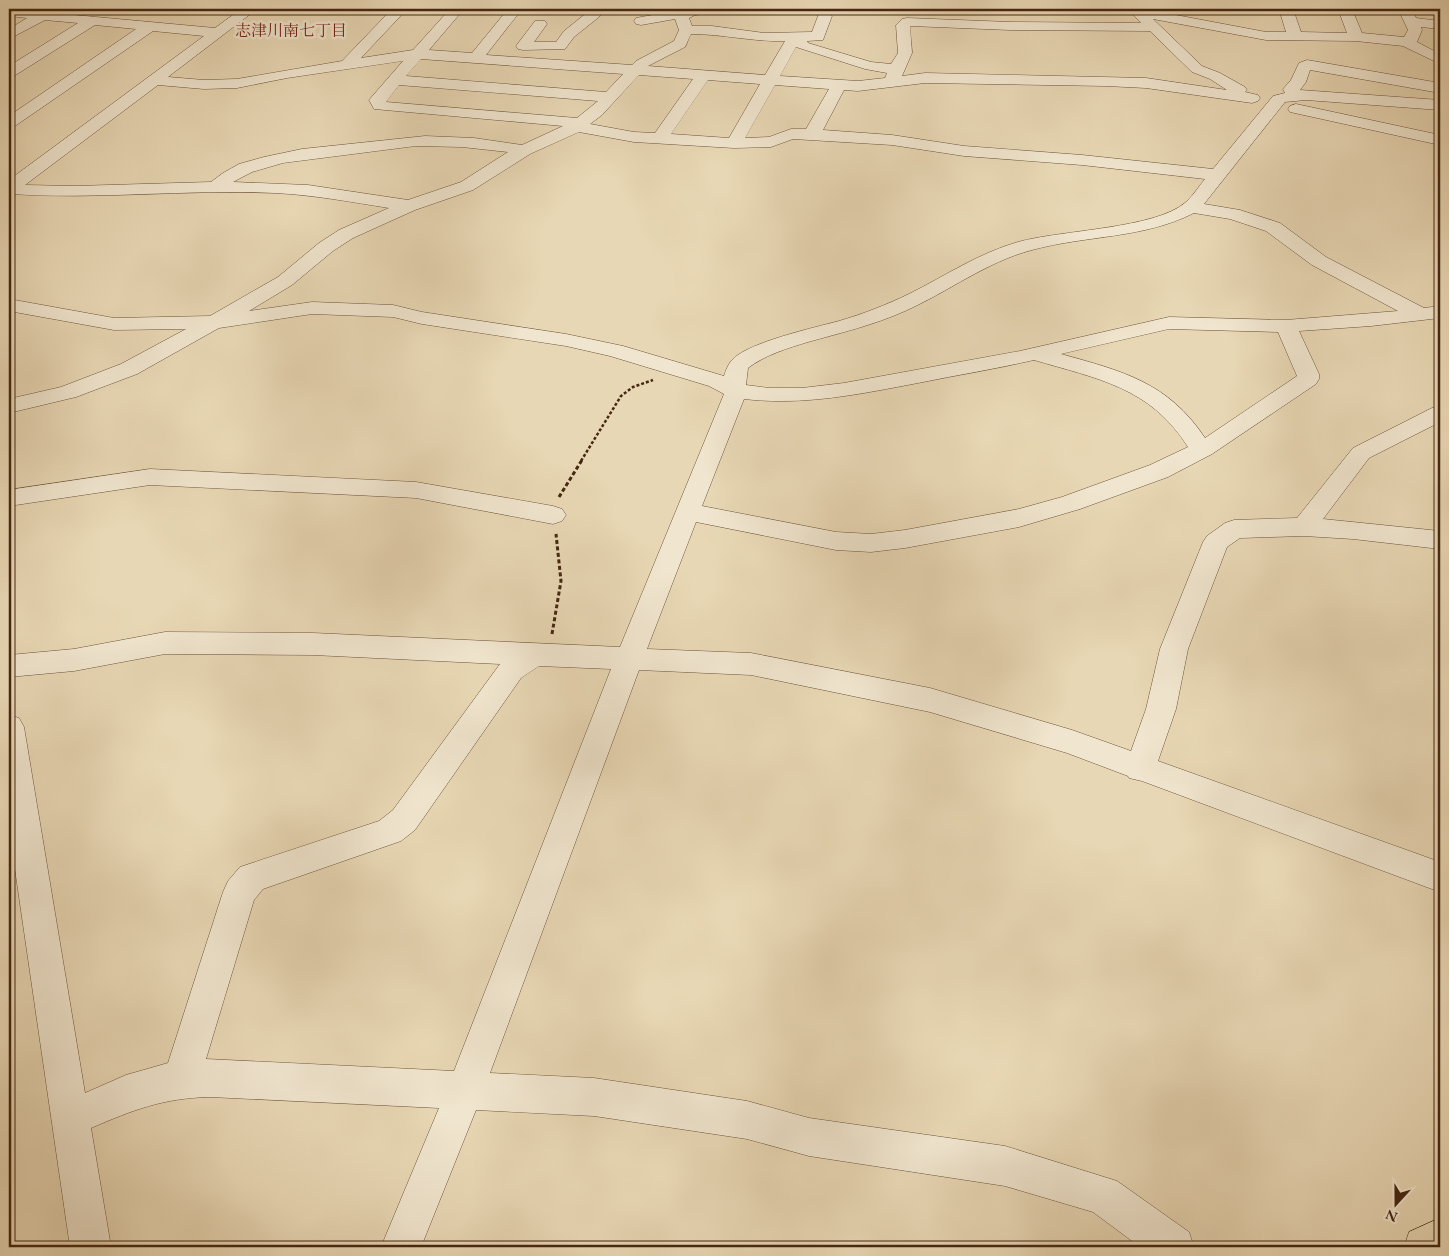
<svg xmlns="http://www.w3.org/2000/svg" width="1449" height="1256" viewBox="0 0 1449 1256" font-family="'EB Garamond','Noto Serif JP',serif">
<rect width="100%" height="100%" fill="#e8d7b4"/>
<filter id="stains"><feTurbulence type="fractalNoise" baseFrequency=".004" numOctaves="4"/><feColorMatrix values="0 0 0 0 .2 0 0 0 0 .09 0 0 0 0 .02 0 0 0 .5 -.17"/></filter>
<radialGradient id="worn" r=".72"><stop offset=".6" stop-color="#630" stop-opacity="0"/><stop offset="1" stop-color="#630" stop-opacity=".3"/></radialGradient>
<g fill="none" stroke-linecap="round" stroke-linejoin="round">
<defs>
<g id="minor">
<path d="M9,9L215,28L241,9H257L168,77L204,80L237,79L342,61L392,9H407L361,58L413,50L450,9H464L429,50L472,53L508,9H522L486,55L632,65L636,61L674,41L679,30L675,19L641,25L636,24L634,21L636,18L674,11L678,12L685,9H723L721,12L695,15L689,18L692,26H712L764,33L812,32L818,16L812,9H826L832,16L823,40L807,41L808,43L871,62L891,64L898,53L896,25L902,19L907,18L1010,22L1141,23L1128,9H1144L1266,32H1286L1279,9H1293L1301,32L1347,33L1338,9H1352L1362,33L1404,37L1408,30L1398,9H1412L1416,18L1440,21V29L1421,27L1422,30L1417,42L1440,54V64L1403,46L1356,41L1266,40L1153,19L1202,66L1220,73L1245,87L1247,90L1245,92L1258,95L1260,98L1258,101L1252,103L1146,88L1106,86L925,83L858,91L844,90L823,130L892,135L964,146L1082,155L1213,169L1273,96L1285,93L1283,89L1291,80L1299,63L1307,60L1440,83V93L1310,70L1306,82L1300,90L1440,100V110L1306,100L1285,102L1204,204L1240,210L1280,223L1326,257L1424,308L1440,306V318L1371,326L1299,331L1319,374V379L1316,384L1212,454L1168,477L1080,509L1019,527L905,548L871,552L836,550L696,522L647,649L751,653L930,688L1072,730L1131,751L1146,709L1160,649L1203,542L1207,536L1225,523L1234,520L1297,518L1353,448L1432,408L1440,406V422L1369,458L1323,519L1440,531V549L1353,539L1304,536L1240,538L1227,547L1188,649L1176,709L1158,761L1440,862V892L1142,781L1129,778L1128,776L1067,753L930,712L751,675L639,670L490,1073L594,1078L747,1101L809,1118L1005,1146L1117,1181L1189,1232L1194,1247H1140L1093,1212L1005,1186L809,1156L747,1139L594,1116L476,1110L421,1247H381L439,1108L210,1097C163,1098 133,1110 91,1128L111,1247H70L9,828V715L19,718L24,727L85,1093L126,1075L168,1063L223,892L228,881L240,867L379,821L393,810L500,664L313,655L165,654L74,671L9,677V655L74,649L165,632L313,633L620,647L724,394L709,386L610,356L566,346L422,324L393,317L312,314L219,328L137,374L76,397L9,413V399L61,387L121,364L186,329L114,330L9,311V299L114,318L210,316L278,277L319,243L339,230L389,208C351,202 314,195 275,193C187,189 98,200 9,194V180L204,36L153,31L15,126L9,128V116L136,29L95,25L14,76L9,78V66L78,23L45,20L9,39V29L27,18L9,16ZM910,26L1010,30L1150,31L1192,72L1210,79L1227,90L1146,78L925,73L902,76L912,53ZM691,34C723,34 753,42 785,41L765,75L648,66L685,47ZM796,47L865,69L887,73L885,78L858,81L780,76ZM421,59L623,74L606,92L406,76ZM403,61L369,100L374,109L563,126L522,145L474,138L425,136L302,149L264,157L239,164L223,173L211,182L75,186L25,185L158,85L204,89L237,88L287,78ZM639,75L693,79L655,133L634,132L590,124L602,115ZM708,80L760,84L729,138L671,134ZM399,85L598,101L577,118L386,102ZM775,85L829,89L806,129H791L769,137L745,138ZM579,132L634,142L734,148L771,147L793,139L892,145L964,156L1082,165L1205,179C1199,186 1193,196 1186,202C1156,229 1060,230 1018,242C979,253 945,276 909,294C886,305 863,314 839,321C813,328 750,342 733,359C728,364 726,370 724,376L623,346L566,334L422,312L393,305L312,302L249,311L292,285L333,251L353,238L415,210L473,190L530,154ZM416,146L462,147L508,152L461,182L408,200L308,185L233,182L252,172L283,163ZM1194,213L1230,219L1266,231L1312,265L1398,311L1286,320L1169,317L1020,351L844,383L802,388H769L746,385L748,368C765,355 788,348 808,342C840,333 874,325 905,311C948,292 986,262 1032,250C1087,235 1143,239 1194,213ZM1169,329L1278,332L1297,376L1205,438C1168,382 1122,371 1061,354ZM1034,360C1098,379 1150,387 1188,447L1150,465L1062,497L1019,509L905,530L871,534L836,532L702,506L744,399C804,406 860,394 918,383C957,375 996,369 1034,360ZM539,666L611,669L454,1071L206,1059L254,900L263,889L401,841L415,830L521,678Z"/>
<polygon points="594,10 599,11 601,14 599,17 574,37 565,49 523,50 518,49 516,46 535,21 545,21 547,24 534,42 556,42 564,31 589,11"/>
<polygon points="1296,104 1440,135 1440,145 1290,112 1288,109 1290,106"/>
<polygon points="150,469 416,482 553,506 562,509 566,515 562,521 553,524 416,498 150,485 9,506 9,490"/>
</g>
<polygon id="highway" points="1440,1218 1440,1247 1404,1247 1409,1232"/>
</defs>
<use href="#minor" stroke="#6e533a" stroke-width="1"/>
<use href="#highway" stroke="#452712" stroke-width="1"/>
<polyline stroke="#452712" stroke-width="2.5" stroke-dasharray="3 2" stroke-linecap="butt" points="581,461 621,396 633,387 653,380"/>
<g stroke="#452712" stroke-width="3" stroke-dasharray="4 2.5" stroke-linecap="butt">
<polyline points="559,497 582,460"/>
<polyline points="552,634 561,581 556,534"/>
</g>
<use href="#minor" fill="#f0e5ce" fill-rule="evenodd"/>
<use href="#highway" fill="#e8d7b4" fill-rule="evenodd"/>
</g>
<g text-anchor="middle" dominant-baseline="central" stroke-width="5" stroke-linejoin="round" paint-order="stroke">
<g font-size="16" fill="#7a1f14" stroke="#f0e5ce">
<text x="291" y="30">志津川南七丁目</text>
</g>
</g>
<rect width="1449" height="1256" fill="none" stroke="#e8d7b4" stroke-width="30"/>
<rect x="10" y="10" width="1429" height="1236" fill="none" stroke="#452712" stroke-width="2.5"/>
<rect x="15" y="15" width="1419" height="1226" fill="none" stroke="#452712"/>
<g transform="translate(1396 1204) rotate(201)" stroke="#f0e5ce" stroke-width="4" paint-order="stroke">
<path d="M0-4L9 19L0 12L-9 19Z" fill="#452712"/>
<text y="-8" font-size="14" font-weight="bold" text-anchor="middle" fill="#452712">N</text>
</g>
<rect width="100%" height="100%" filter="url(#stains)"/>
<rect width="100%" height="100%" fill="url(#worn)"/>
</svg>
